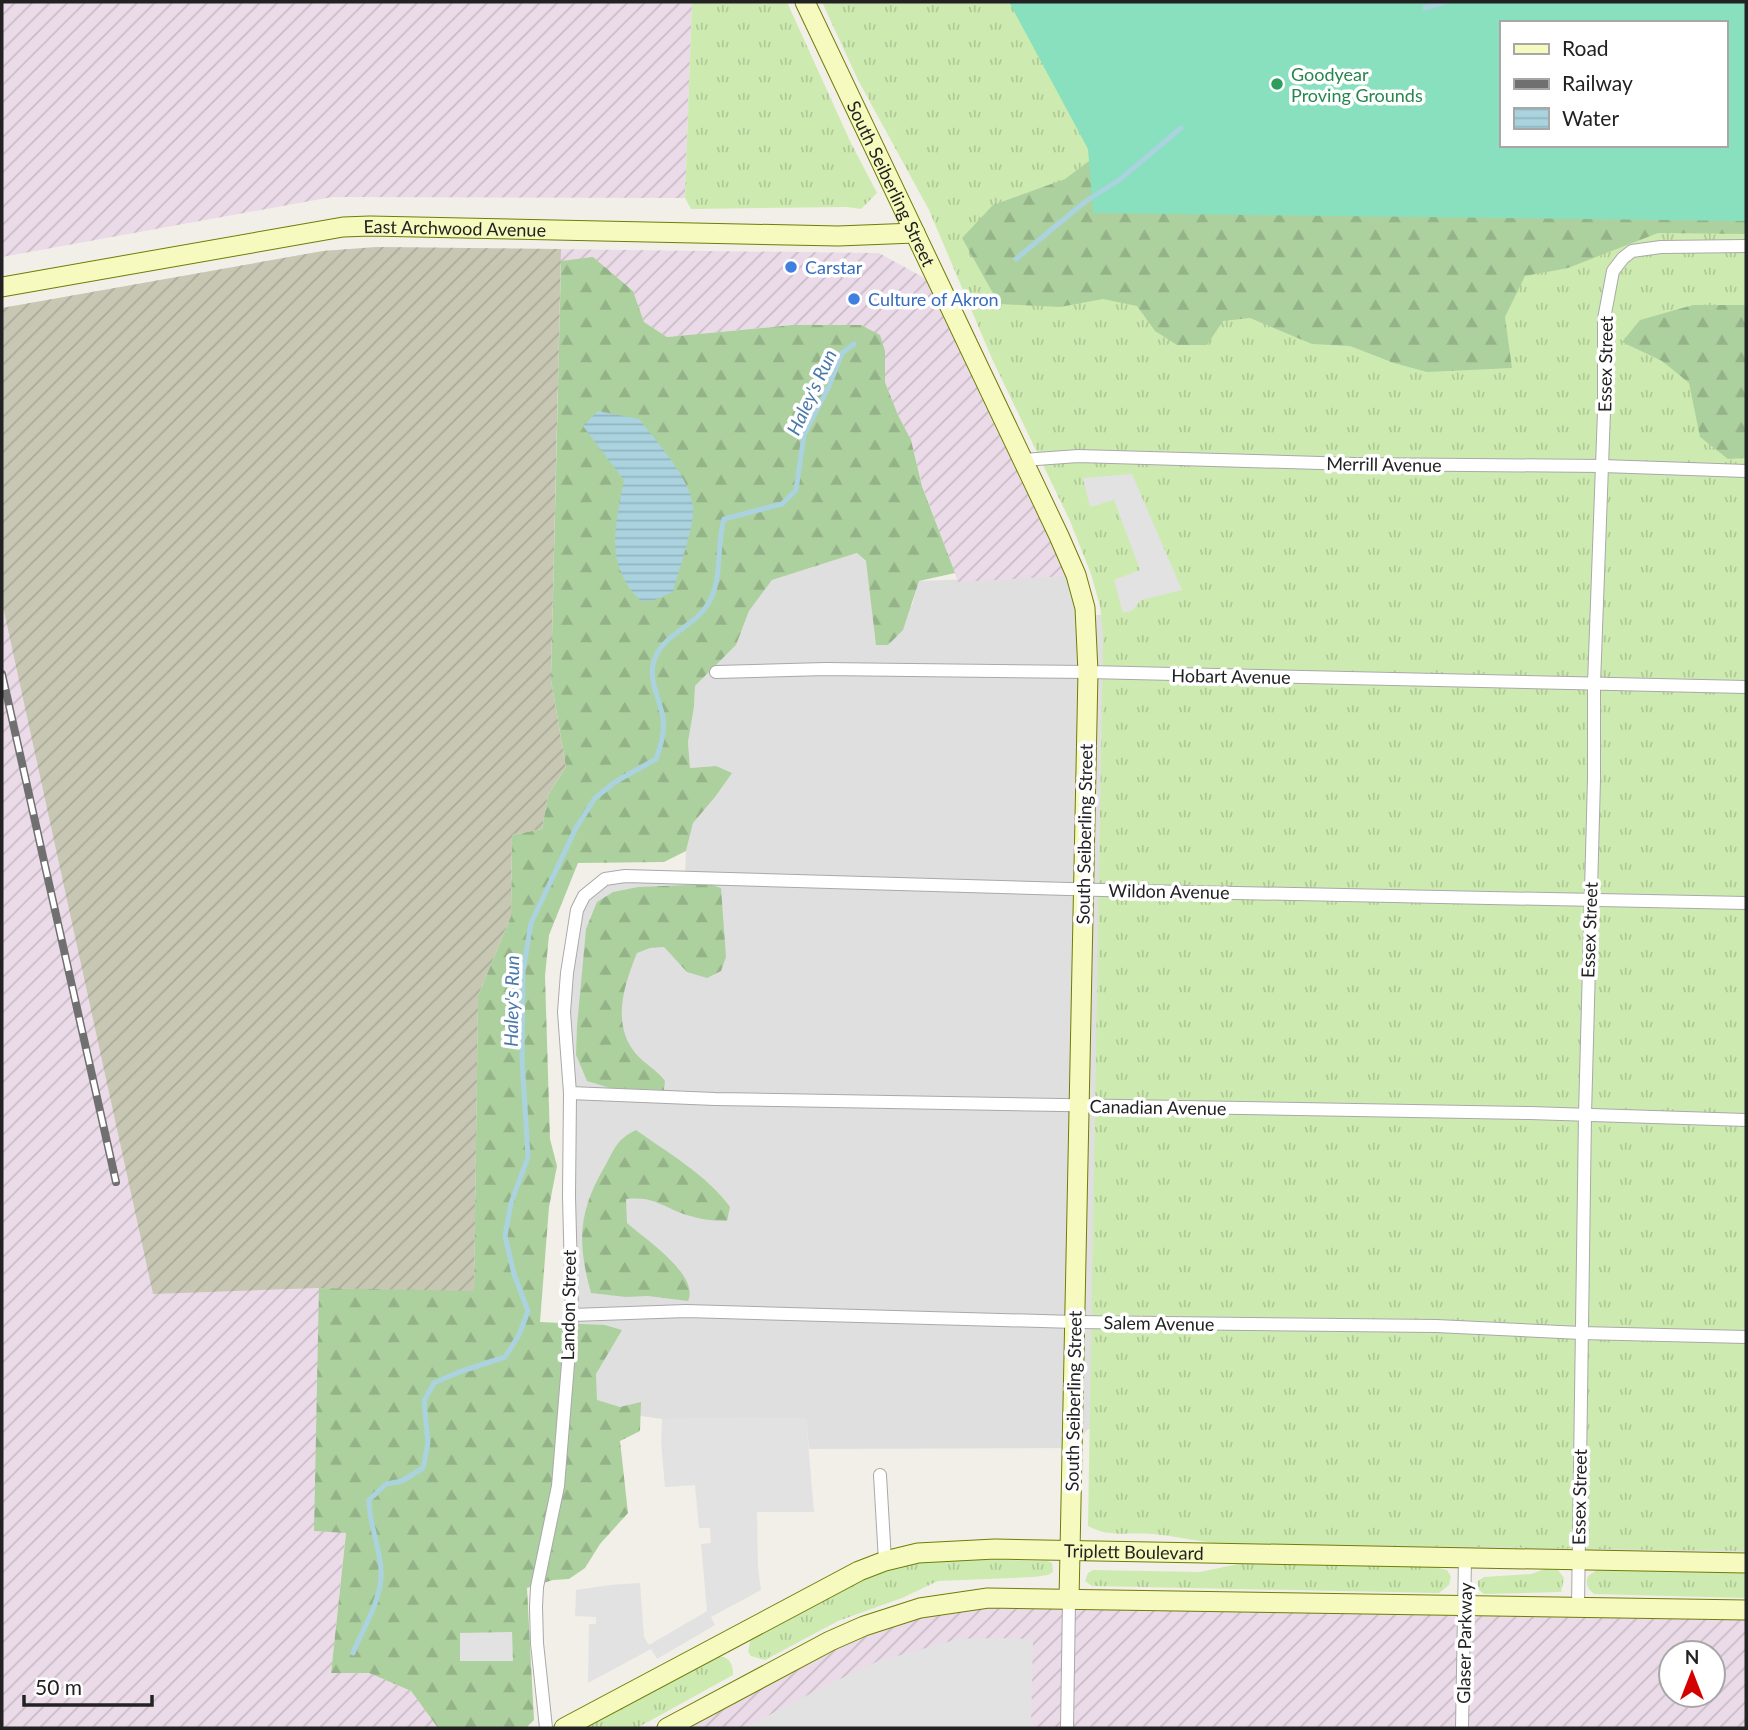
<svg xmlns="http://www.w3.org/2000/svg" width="1748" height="1730" viewBox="0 0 1748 1730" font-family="Lato,sans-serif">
<defs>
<pattern id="industrial-furrows" width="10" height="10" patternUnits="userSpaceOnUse" patternTransform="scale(1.75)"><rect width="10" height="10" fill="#ebdbe8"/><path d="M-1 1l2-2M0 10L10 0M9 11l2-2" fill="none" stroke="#c9bcc7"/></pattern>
<pattern id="construction-furrows" width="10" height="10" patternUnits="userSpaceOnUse" patternTransform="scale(1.75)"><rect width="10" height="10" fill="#c7c7b4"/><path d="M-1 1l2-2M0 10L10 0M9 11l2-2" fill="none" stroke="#abab9a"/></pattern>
<pattern id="grass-tufts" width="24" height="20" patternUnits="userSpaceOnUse" patternTransform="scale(1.75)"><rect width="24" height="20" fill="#cdebb0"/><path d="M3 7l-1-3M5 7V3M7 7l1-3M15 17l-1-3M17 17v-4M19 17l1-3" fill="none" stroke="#b0c997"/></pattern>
<pattern id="forest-firs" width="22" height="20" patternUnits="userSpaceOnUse" patternTransform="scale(1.75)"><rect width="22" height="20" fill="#add19e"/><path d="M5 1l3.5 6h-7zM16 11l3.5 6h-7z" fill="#95b388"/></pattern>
<pattern id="water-rules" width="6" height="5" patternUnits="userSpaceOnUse" patternTransform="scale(1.75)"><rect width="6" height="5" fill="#aad3df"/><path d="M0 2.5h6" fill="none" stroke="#92b5bf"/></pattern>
</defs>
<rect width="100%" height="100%" fill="#f2efe9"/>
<polygon fill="#e0dfdf" points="1746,471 1746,1563 1212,1553 1215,1431 1088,1429 1072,1448 809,1449 806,1418 662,1419 564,1405 572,1315 565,1039 577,910 605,879 685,877 686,851 693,823 716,766 690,768 688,742 694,707 695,686 736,645 749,611 772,580 857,553 912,606 918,581 1076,575 1086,615 1129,615"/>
<g fill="url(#industrial-furrows)" fill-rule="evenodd">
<polygon points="2,2 692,2 685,198 332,197 2,257"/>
<polygon points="377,247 879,253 928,280 1068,576 958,582 922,485 911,440 898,415 885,382 885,351 825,326 792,325 667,337 644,322 633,291 561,261 559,379 478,996 474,1292 314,1531 346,1532 331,1673 369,1673 411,1691 438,1728 2,1728 2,308 323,251"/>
<path d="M938,1604L1746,1610V1728H667L803,1656ZM1671,1653H1713V1695H1671Z"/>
</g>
<polygon fill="url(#construction-furrows)" points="377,247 561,249 551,680 566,767 548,795 542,829 512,835 511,916 478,996 474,1292 319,1288 153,1294 2,602 2,308 323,251"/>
<g fill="url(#grass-tufts)" fill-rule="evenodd">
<polygon points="692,2 787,2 850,141 877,193 861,209 847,207 691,209 685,198"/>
<path d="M822,2H1746V1551L1215,1543C1195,1541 1174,1536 1153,1534C1129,1532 1110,1538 1088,1526L1103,636L1100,606L1091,574L1070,521L993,361L929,210L858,80ZM1501,23H1725V145H1501Z"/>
<path d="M975,1559L1047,1561L1052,1563L1053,1572L1048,1575L1034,1577L938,1581L902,1598L838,1621L765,1660L751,1656L748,1652L751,1637C805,1608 859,1574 920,1563C938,1560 957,1561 975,1559Z"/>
<polygon points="1238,1564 1430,1566 1447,1570 1451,1577 1449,1585 1439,1593 1092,1586 1085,1581 1088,1573 1093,1570 1200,1572"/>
<polygon points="1545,1569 1558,1570 1564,1578 1561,1592 1484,1594 1478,1589 1478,1581 1484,1577 1531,1574"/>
<path d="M1597,1570L1746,1572V1598L1594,1594C1588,1589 1585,1584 1588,1576Z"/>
<path d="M718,1656C730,1657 733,1664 733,1675L637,1728H580Z"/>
</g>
<g fill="url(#forest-firs)">
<polygon points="1746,86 1746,234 1658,233 1568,268 1525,276 1505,317 1512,368 1427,372 1394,363 1350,346 1312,344 1250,318 1223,321 1207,345 1177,345 1155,331 1137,306 1103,299 1060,307 999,304 962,238 993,205 1065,179 1097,155 1468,198 1492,218 1603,214 1725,145"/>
<polygon points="593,257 633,291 644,322 667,337 792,325 861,325 880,335 885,351 885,382 898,415 911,440 922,486 955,573 919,581 903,630 888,645 876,645 866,561 857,553 772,580 749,611 736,645 695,686 694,707 688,742 690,768 716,766 732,773 715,797 693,823 686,851 664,862 578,863 549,935 545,976 550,1139 557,1166 549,1207 540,1322 605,1325 622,1330 596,1374 597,1400 620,1407 641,1402 640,1431 620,1441 628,1513 600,1544 585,1568 569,1579 553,1580 527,1588 534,1720 526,1728 438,1728 411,1691 369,1673 331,1673 346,1533 314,1531 319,1288 474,1291 478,996 511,916 512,835 542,829 548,795 566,767 551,680 561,261"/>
<polygon points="1693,305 1746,305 1746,458 1728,459 1700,437 1689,383 1662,361 1622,342 1640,320"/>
<path d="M688,885H712L721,888L726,957L721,971L707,978L687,972L664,947L650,948L637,953C624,985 611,1024 636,1054C645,1064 657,1070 665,1081L664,1090L610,1088L587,1081L576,1055L577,1026L586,929L597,902L613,892L638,887Z"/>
<path d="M636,1130C668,1153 707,1175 730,1207L727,1221C710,1221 692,1218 676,1211C656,1202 649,1197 626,1199L627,1223C645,1239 700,1275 688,1301L648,1296L626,1297L591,1293C577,1242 578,1212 605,1166C615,1148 617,1139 636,1130Z"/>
</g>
<path fill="#88e0be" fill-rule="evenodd" d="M1009,2H1746V221L1093,213L1088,149ZM1501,23H1725V145H1501Z"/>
<g fill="#e2e2e2">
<polygon points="1132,474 1182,590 1141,600 1133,610 1123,613 1114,580 1140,570 1114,500 1090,507 1083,478"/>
<polygon points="806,1418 814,1512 757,1512 758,1568 761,1590 711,1617 715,1625 657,1659 651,1649 588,1683 589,1624 596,1624 596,1617 575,1616 576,1590 610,1585 640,1583 644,1637 649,1645 707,1611 701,1544 711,1543 710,1528 699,1528 695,1485 665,1487 661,1442 662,1419"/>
<polygon points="512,1632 513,1661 460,1661 460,1633"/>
<polygon points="994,1638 1033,1639 1031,1728 744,1728 825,1686 876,1662 958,1639"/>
</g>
<path fill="url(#water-rules)" d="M598,411L639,419C656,441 691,479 693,507C695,525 678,572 673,592L652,601H641C604,565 615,526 624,480L583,426Z"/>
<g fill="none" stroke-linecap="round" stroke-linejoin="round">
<g stroke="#aad3df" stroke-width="5">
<polyline points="1425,8 1446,2"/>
<polyline points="1016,259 1086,201 1118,181 1181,128"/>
<path d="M353,1653C363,1628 383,1598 381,1570C380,1546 369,1525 369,1500L386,1484L402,1481L423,1468L428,1443L424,1401L434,1383L459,1372L505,1357L519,1335L528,1311L514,1274L505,1236L511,1203L528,1157L522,1058L523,971L531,923L576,828L595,798L615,782L656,759C661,745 665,732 663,717C659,698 647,676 655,658C665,633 694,627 708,604C723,579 716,547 724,519L782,504L796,490L804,435L829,386L842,353L854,344"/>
</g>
<defs>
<g id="street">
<polyline points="1023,460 1078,456 1354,464 1603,466 1746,471"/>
<polyline points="716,672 825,669 1088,672 1746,687"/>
<polyline points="570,1093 715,1099 1530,1113 1746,1120"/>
<polyline points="572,1315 686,1311 1075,1322 1436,1326 1581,1333 1746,1337"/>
<polyline points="880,1475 885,1561"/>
<polyline points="1578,1607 1585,1115 1594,779 1594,684 1604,411 1604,319 1613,271 1623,258 1632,251 1661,247 1746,246"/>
<polyline points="546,1728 537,1643 536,1607 537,1587 558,1486 572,1315 569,1196 570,1093 564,1012 567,973 577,910 584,896 605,879 625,876 1138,891 1746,903"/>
<polyline points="1067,1728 1069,1600"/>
<polyline points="1462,1728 1465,1558"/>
</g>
<g id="secondary">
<path id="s1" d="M805,2L1059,536L1076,575L1085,608L1088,672L1069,1600"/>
<path id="s2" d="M2,287L343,227L370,226L838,236L915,233"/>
<path id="s3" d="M564,1728L859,1571L885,1561L918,1553L995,1549L1746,1563"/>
<polyline points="667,1728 830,1641 864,1626 920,1608 988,1598 1746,1610"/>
</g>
</defs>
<use href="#street" stroke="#a9a9a9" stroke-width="14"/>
<use href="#secondary" stroke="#707d05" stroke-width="21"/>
<use href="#street" stroke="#fff" stroke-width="12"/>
<use href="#secondary" stroke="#f7fabf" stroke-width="19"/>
<defs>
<polyline id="rail" points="2,674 116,1182"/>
</defs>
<use href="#rail" stroke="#707070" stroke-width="8"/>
<use href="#rail" stroke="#fff" stroke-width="5" stroke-dasharray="16" stroke-linecap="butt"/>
</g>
<circle fill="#2e9e5b" stroke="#fff" stroke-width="2.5" cx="1277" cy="84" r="7"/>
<g fill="#3f7fe0" stroke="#fff" stroke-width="2.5">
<circle cx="791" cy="267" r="7"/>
<circle cx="854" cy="299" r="7"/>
</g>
<g text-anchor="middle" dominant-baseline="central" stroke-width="7" stroke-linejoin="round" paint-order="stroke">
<g font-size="18" fill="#27864d" stroke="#fff" text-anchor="start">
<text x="1291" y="74">Goodyear<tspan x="1291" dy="21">Proving Grounds</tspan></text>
</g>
<g font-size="18" fill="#222" stroke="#fff">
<text stroke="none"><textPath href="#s1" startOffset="201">South Seiberling Street</textPath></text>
<text stroke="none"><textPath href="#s2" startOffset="458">East Archwood Avenue</textPath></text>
<text transform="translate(1605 364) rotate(-89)">Essex Street</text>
<text transform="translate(1384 464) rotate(1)">Merrill Avenue</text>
<text transform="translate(1231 676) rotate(1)">Hobart Avenue</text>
<text transform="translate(1084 834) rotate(-89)">South Seiberling Street</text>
<text transform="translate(1169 891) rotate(1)">Wildon Avenue</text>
<text transform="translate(1589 930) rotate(-88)">Essex Street</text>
<text transform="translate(1158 1107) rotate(1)">Canadian Avenue</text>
<text transform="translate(568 1305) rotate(-89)">Landon Street</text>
<text transform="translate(1159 1323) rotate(1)">Salem Avenue</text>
<text transform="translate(1073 1401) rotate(-89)">South Seiberling Street</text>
<text transform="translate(1579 1497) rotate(-89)">Essex Street</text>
<text stroke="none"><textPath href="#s3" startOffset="612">Triplett Boulevard</textPath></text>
<text transform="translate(1464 1643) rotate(-89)">Glaser Parkway</text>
</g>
<g font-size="18" fill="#366cbe" stroke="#fff" text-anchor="start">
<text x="805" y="267">Carstar</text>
<text x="868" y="299">Culture of Akron</text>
</g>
<g font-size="19" font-style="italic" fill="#4a7aab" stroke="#fff">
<text transform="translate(811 392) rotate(-65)">Haley's Run</text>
<text transform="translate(511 1001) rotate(-89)">Haley's Run</text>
</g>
</g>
<rect width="1748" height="1730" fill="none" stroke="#222222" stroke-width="7"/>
<rect x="1500" y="21" width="228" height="126" fill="#ffffff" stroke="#a7a7a7" stroke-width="2"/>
<rect x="1514" y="44" width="35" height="10" fill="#f7fabf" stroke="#a7a7a7" stroke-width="2"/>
<text x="1562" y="56" font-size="21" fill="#222222">Road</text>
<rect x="1514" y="79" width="35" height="10" fill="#707070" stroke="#a7a7a7" stroke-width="2"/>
<text x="1562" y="91" font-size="21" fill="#222222">Railway</text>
<rect x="1514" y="108" width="35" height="21" fill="url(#water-rules)" stroke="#a7a7a7" stroke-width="2"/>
<text x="1562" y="126" font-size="21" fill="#222222">Water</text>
<g transform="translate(1692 1674)"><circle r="33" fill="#ffffff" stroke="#a7a7a7" stroke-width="2"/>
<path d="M0-5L12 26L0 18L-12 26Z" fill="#d40000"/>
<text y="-10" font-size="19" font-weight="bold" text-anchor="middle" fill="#222222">N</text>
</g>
<path d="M24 1695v10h128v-10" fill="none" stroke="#222222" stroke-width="3.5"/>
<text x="35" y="1695" font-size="21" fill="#222222" stroke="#ffffff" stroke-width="5" paint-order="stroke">50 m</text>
</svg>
